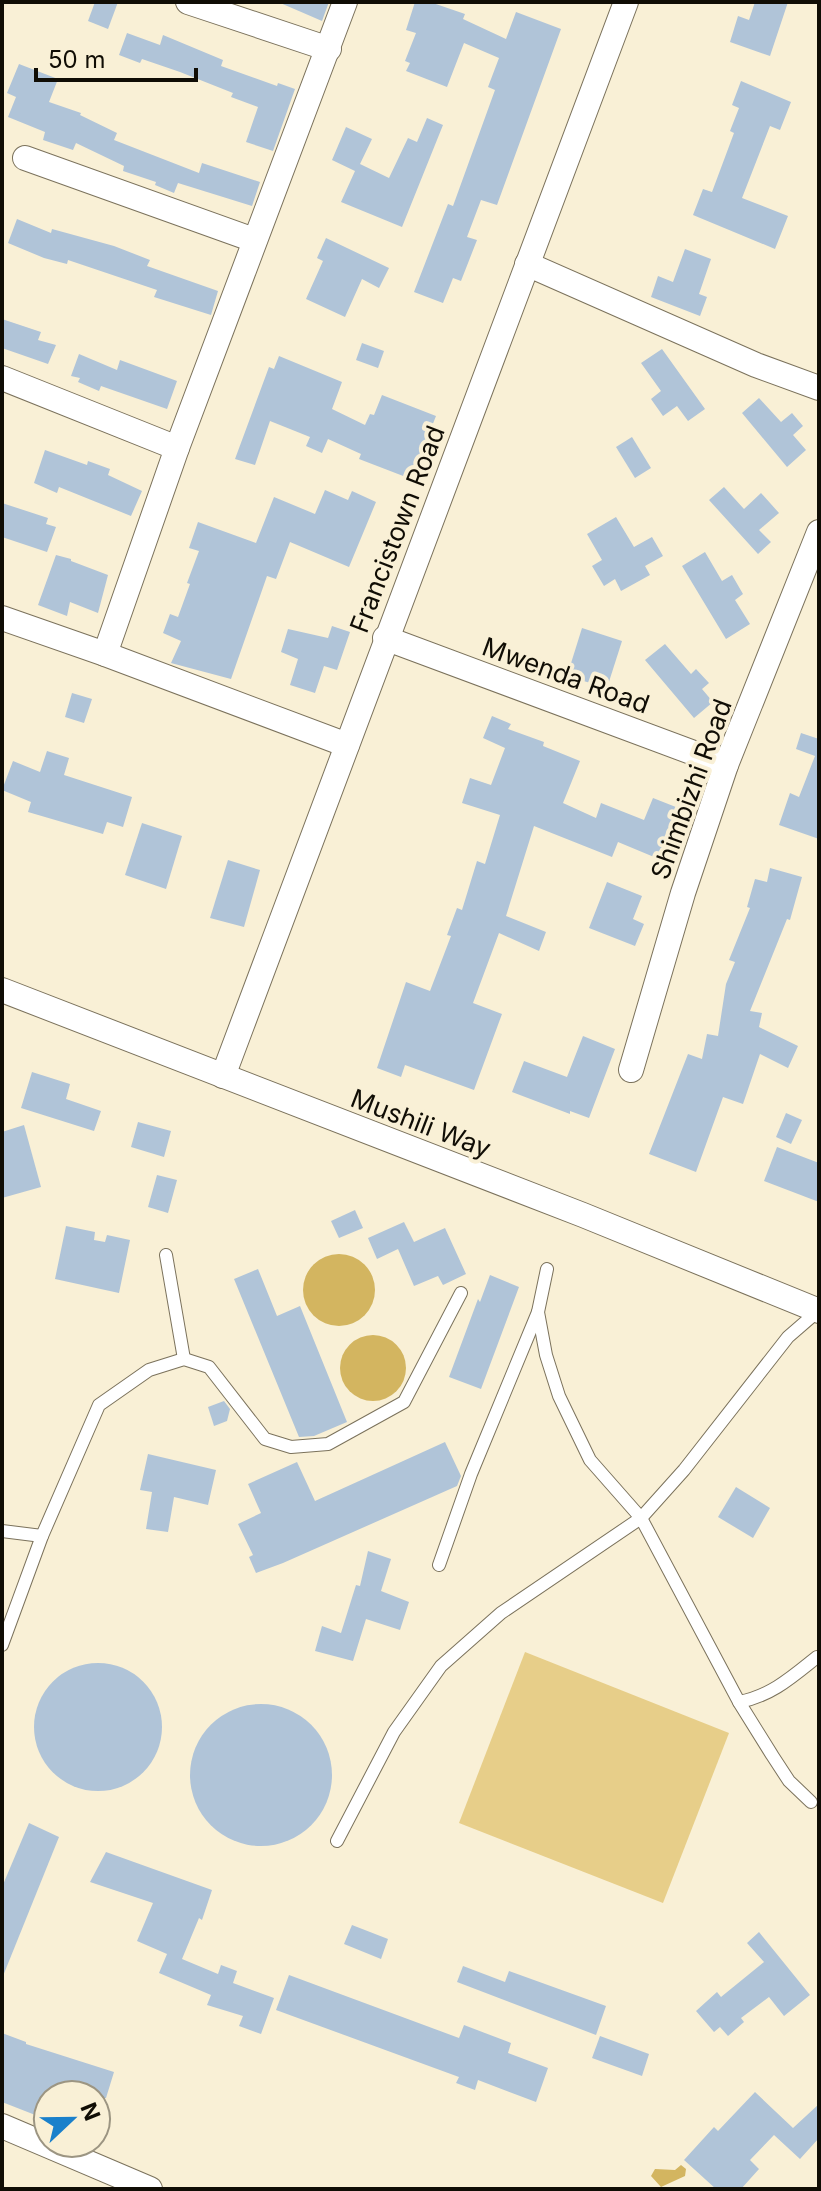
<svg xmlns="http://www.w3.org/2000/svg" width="821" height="2191" viewBox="0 0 821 2191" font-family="Inter,sans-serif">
<rect width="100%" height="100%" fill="#f9f0d6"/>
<polygon fill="#e7ce89" points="525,1652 729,1733 663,1903 459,1823"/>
<g fill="#d3b560">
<circle cx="339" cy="1290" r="36"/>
<circle cx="373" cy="1368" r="33"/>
<polygon points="681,2165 686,2169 685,2176 661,2187 651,2176 655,2169 675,2170"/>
</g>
<g fill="#b0c4d8">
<polygon points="95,2 118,2 108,29 88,21"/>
<polygon points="278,2 329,2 322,21"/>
<polygon points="415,2 430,2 465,14 463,19 506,39 516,12 561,29 497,205 481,200 467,237 477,240 461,281 453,278 443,303 414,292 448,204 453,206 495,90 488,87 499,58 464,43 447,87 406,71 410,63 405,61 416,33 406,30"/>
<polygon points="755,2 788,2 770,56 730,42 738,16 749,20"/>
<polygon points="127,33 160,45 163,35 223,60 221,66 277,86 278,83 295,89 273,151 246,142 258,107 231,97 233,93 180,72 142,59 140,63 119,55"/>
<polygon points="19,64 58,79 49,102 81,113 80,115 117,133 114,140 199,173 202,163 260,182 252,206 178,183 174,193 155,185 156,182 123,171 124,166 76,143 73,150 43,140 45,132 8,117 16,97 7,93"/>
<polygon points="741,81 791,102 780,130 770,126 742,198 788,216 775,249 693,215 703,189 712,192 734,133 730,131 739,108 732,105"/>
<polygon points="427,118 443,125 402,227 341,202 355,171 332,160 346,127 372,139 360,164 389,178 408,138 417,142"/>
<polygon points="17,219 51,233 52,229 114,246 150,260 147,266 218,291 211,315 154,297 157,290 68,260 67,264 44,258 8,243"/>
<polygon points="326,238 389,268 379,288 362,279 345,317 306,299 323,261 317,258"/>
<polygon points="685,249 711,259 699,294 707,297 700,316 651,297 658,276 673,282"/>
<polygon points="2,319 41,332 38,340 56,345 48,364 2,348"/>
<polygon points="362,343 384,351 378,368 356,360"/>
<polygon points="662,349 705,409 688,421 677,406 663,416 651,399 661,391 641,363"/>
<polygon points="79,354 117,370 120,360 177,381 167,409 101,386 99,391 78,382 80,378 71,376"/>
<polygon points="279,356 342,382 332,409 365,425 370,414 374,415 382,395 436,416 411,479 359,459 361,454 328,439 322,453 306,446 310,437 270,421 255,465 235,459 269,367 274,369"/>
<polygon points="759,398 781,422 792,413 803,426 793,435 806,450 787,467 742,413"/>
<polygon points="632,437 651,468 635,478 616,447"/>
<polygon points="45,450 87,465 88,461 110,469 108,475 142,491 131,516 59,487 57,493 34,483"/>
<polygon points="724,487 744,509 761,493 779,513 759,530 771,542 758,554 709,500"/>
<polygon points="325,490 348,500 352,491 376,502 349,567 290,542 276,579 267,576 231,679 171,663 181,641 163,633 170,614 178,617 190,584 187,583 199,551 189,548 198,522 256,543 274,497 315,514"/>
<polygon points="2,503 48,518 46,524 56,527 47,552 2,537"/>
<polygon points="616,517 634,547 652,537 663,556 645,566 650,575 621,591 615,579 604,586 592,566 602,560 587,534"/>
<polygon points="705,552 722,581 732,575 743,594 735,600 750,624 726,639 682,566"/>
<polygon points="56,555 71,559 71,561 108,575 98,613 70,602 67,616 38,605"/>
<polygon points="332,626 350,632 337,670 324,666 315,693 290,685 298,659 281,652 288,629 328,638"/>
<polygon points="582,628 622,641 607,688 567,676"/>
<polygon points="665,644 691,674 696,669 709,683 702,689 713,702 694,718 645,660"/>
<polygon points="72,693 92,699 84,723 65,717"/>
<polygon points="492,716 511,724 508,729 544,742 543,746 580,761 563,803 596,818 601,803 644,820 653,798 686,811 666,862 618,842 612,857 534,826 506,916 546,932 539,951 499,933 473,1003 502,1014 474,1090 405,1065 401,1077 377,1068 406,982 430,991 451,936 447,935 457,908 462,910 477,861 485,864 500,815 462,803 470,778 491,785 505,748 483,738"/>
<polygon points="801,733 819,739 819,839 779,825 790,793 799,797 815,756 796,749"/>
<polygon points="47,751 69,758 64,775 132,797 123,827 107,822 103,834 28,812 31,802 2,790 13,761 40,772"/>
<polygon points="142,823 182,836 166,889 125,875"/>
<polygon points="228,860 260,870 244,927 210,918"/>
<polygon points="770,868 802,877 790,920 787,919 750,1011 762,1013 759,1027 798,1046 788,1068 760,1054 743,1104 723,1097 696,1172 649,1154 688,1054 702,1059 707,1034 718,1036 726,984 735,962 729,960 750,908 747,907 755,879 767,882"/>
<polygon points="607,882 642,896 633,919 644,924 635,946 589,928"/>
<polygon points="583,1036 615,1049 589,1118 570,1111 570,1114 512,1092 524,1061 567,1077"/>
<polygon points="32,1072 70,1084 66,1099 101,1111 94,1131 21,1108"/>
<polygon points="786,1113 802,1120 791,1144 776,1137"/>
<polygon points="138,1122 171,1131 164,1157 131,1147"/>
<polygon points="24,1125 41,1187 2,1198 2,1132"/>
<polygon points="777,1147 819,1163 819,1202 764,1181"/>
<polygon points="157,1175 177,1180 168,1213 148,1207"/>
<polygon points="355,1210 363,1228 339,1238 331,1221"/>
<polygon points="404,1222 414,1242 445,1228 466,1274 443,1285 438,1276 414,1286 398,1249 377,1259 368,1238"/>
<polygon points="66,1226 95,1232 94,1240 105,1242 107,1235 130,1240 119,1293 55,1279"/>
<polygon points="258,1269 277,1316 300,1306 347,1422 314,1436 299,1437 234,1279"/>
<polygon points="490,1275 519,1287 481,1389 449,1377 478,1299 480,1302"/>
<polygon points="224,1401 230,1409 227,1421 214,1426 208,1407"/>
<polygon points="445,1442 461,1476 457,1486 283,1563 256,1573 249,1557 253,1555 238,1524 261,1513 248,1484 297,1462 315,1501"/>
<polygon points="148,1454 216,1470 208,1505 174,1497 168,1532 146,1529 152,1492 140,1490"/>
<polygon points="736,1487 770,1508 753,1538 718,1517"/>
<polygon points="368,1551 391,1559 381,1591 409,1602 400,1630 366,1619 353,1661 315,1651 322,1626 341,1633 356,1585 360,1586"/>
<circle cx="98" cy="1727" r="64"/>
<circle cx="261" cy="1775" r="71"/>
<polygon points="29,1823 59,1837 3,1976 2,1887"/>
<polygon points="106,1852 212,1890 202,1920 199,1918 182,1959 218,1974 221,1965 237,1971 233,1983 274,1998 261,2034 239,2026 243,2016 207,2005 211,1995 159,1973 167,1954 137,1941 153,1903 90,1882"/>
<polygon points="352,1925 388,1939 381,1959 344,1944"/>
<polygon points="759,1932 810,1995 784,2016 769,1997 741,2018 744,2022 728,2036 720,2027 714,2032 696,2011 717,1992 721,1997 764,1962 747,1943"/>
<polygon points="463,1966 505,1982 509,1971 606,2006 596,2035 457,1982"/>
<polygon points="289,1975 459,2038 464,2025 511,2043 508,2053 548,2068 536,2102 478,2080 475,2090 456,2083 459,2077 276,2010"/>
<polygon points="2,2033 26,2042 26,2044 114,2072 106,2098 99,2098 96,2095 48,2095 48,2120 2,2102"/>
<polygon points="600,2036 649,2054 642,2076 592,2058"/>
<polygon points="755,2092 793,2128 819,2104 819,2138 800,2159 774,2135 750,2160 759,2169 741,2189 716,2189 684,2160 714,2127 718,2131"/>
</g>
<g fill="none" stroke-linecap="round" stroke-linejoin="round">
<defs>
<g id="lane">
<polyline points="166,1255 184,1359"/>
<polyline points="547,1269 538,1312 546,1355 559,1396 590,1460 641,1518 739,1702 772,1755 789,1781 811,1802"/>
<polyline points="2,1531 42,1536"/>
<polyline points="439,1565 471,1474 538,1312"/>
<polyline points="2,1645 42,1536 99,1405 149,1370 184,1359 209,1367 265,1439 291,1447 328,1444 404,1402 461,1293"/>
<path d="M739,1702C771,1696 792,1677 817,1657"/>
<polyline points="337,1841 394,1732 441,1666 501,1613 641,1518 684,1470 788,1337 818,1311"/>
</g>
<g id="street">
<polyline points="188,2 329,49"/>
<polyline points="25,158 254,240"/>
<polyline points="527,264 756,365 819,388"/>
<polyline points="2,378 177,448"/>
<polyline points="2,618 105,654 347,745"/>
<polyline points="385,638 726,765"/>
<polyline points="105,654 177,448 345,2"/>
<polyline points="2,990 583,1215 819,1311"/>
<polyline points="631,1070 683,893 726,765 819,532"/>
<polyline points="223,1076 626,2"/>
<polyline points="2,2126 150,2189"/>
</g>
</defs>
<use href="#lane" stroke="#7b725c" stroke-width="14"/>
<use href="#street" stroke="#7b725c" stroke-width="26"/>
<use href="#lane" stroke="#fff" stroke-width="12"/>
<use href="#street" stroke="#fff" stroke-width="24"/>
</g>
<g text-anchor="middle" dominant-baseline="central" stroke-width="8" stroke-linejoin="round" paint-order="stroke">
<g font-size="26" fill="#100d05" stroke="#f9f0d6">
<text transform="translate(397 529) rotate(-69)">Francistown Road</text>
<text transform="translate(566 675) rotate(20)">Mwenda Road</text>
<text transform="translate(691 789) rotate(-70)">Shimbizhi Road</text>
<text transform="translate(421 1123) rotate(21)">Mushili Way</text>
</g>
</g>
<rect width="821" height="2191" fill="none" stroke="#100d05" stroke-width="8"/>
<g transform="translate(72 2119) rotate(68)"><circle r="38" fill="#f9f0d6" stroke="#9c9582" stroke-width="2"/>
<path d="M0-6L14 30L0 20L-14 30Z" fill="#1a80cb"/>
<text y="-12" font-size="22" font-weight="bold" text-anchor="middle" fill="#100d05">N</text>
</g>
<path d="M36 68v12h160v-12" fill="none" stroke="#100d05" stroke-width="4"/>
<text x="48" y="68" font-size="24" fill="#100d05" stroke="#f9f0d6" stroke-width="6" paint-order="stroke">50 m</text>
</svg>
